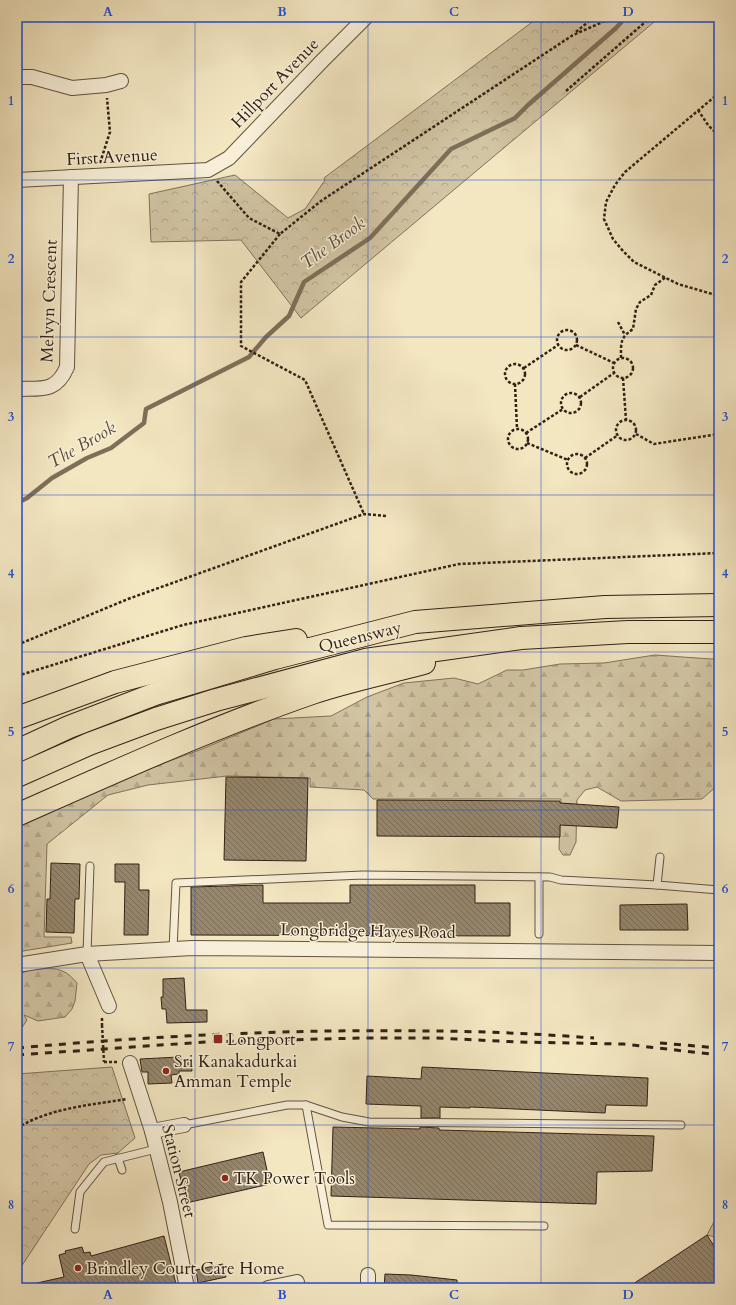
<svg xmlns="http://www.w3.org/2000/svg" width="736" height="1305" viewBox="0 0 736 1305" font-family="Cardo,serif">
<defs>
<pattern id="forest-firs" width="22" height="20" patternUnits="userSpaceOnUse"><rect width="22" height="20" fill="#d2c5a4"/><path d="M5 1l3.5 6h-7zM16 11l3.5 6h-7z" fill="#b5a98c"/></pattern>
<pattern id="park-crowns" width="20" height="18" patternUnits="userSpaceOnUse"><rect width="20" height="18" fill="#d2c5a4"/><path d="M2 6a3 3 0 1 1 6 0M12 15a3 3 0 1 1 6 0" fill="none" stroke="#b5a98c"/></pattern>
<pattern id="building-back-hatch" width="6" height="6" patternUnits="userSpaceOnUse"><rect width="6" height="6" fill="#96876e"/><path d="M-1 5l2 2M0 0l6 6M5-1l2 2" fill="none" stroke="#7b6e59"/></pattern>
</defs>
<rect width="100%" height="100%" fill="#f3e7c2"/>
<filter id="stains"><feTurbulence type="fractalNoise" baseFrequency=".005" numOctaves="4"/><feColorMatrix values="0 0 0 0 .2 0 0 0 0 .09 0 0 0 0 .02 0 0 0 .5 -.17"/></filter>
<radialGradient id="worn" r=".72"><stop offset=".6" stop-color="#630" stop-opacity="0"/><stop offset="1" stop-color="#630" stop-opacity=".3"/></radialGradient>
<g fill="url(#forest-firs)" stroke="#82725c">
<polygon points="655,655 711,659 719,658 719,784 702,799 621,801 597,787 585,790 577,800 576,842 570,855 563,855 559,849 561,799 373,799 364,790 310,787 310,778 227,776 148,785 108,795 47,844 44,937 71,937 72,943 17,952 17,825 118,780 202,749 274,719 331,716 367,697 404,683 454,678 478,684 507,670 523,670 560,664 604,663"/>
<path d="M32,969C53,969 62,965 77,983L75,1001L72,1009L65,1017L38,1021L24,1015L27,1020L19,1032H17V975Z"/>
</g>
<g fill="url(#park-crowns)" stroke="#82725c">
<polygon points="539,17 660,17 301,318 241,240 151,242 149,194 235,175 288,218 305,209 325,180 324,178"/>
<polygon points="112,1067 135,1138 118,1153 101,1155 89,1164 17,1273 17,1074"/>
<polygon points="719,1212 719,1238 707,1235"/>
</g>
<g fill="none" stroke-linecap="round" stroke-linejoin="round">
<polyline stroke="#7e6f59" stroke-width="4.5" points="17,503 27,498 52,478 87,458 111,448 144,423 146,409 249,357 266,337 289,316 304,282 370,238 451,149 515,118 528,105 616,28 626,17"/>
</g>
<g fill="url(#building-back-hatch)" stroke="#312014">
<polygon points="226,777 308,778 306,861 224,860"/>
<polygon points="377,800 560,801 560,803 619,807 617,828 560,825 560,837 377,836"/>
<polygon points="51,863 80,864 79,899 75,899 74,933 46,932 47,899 50,899"/>
<polygon points="115,864 139,864 139,890 149,890 148,935 124,935 125,882 115,882"/>
<polygon points="263,885 263,903 350,903 350,885 475,885 475,903 510,903 510,936 191,935 191,887"/>
<polygon points="687,904 688,930 620,930 620,905"/>
<polygon points="184,978 186,1010 207,1010 207,1022 167,1023 166,1009 162,1009 161,997 163,997 163,979"/>
<polygon points="179,1057 179,1060 191,1059 192,1071 179,1071 179,1074 171,1075 172,1083 148,1084 148,1072 142,1072 140,1059"/>
<polygon points="422,1067 648,1078 647,1106 606,1105 605,1113 470,1107 470,1108 440,1107 440,1118 421,1118 421,1106 366,1104 367,1076 421,1079"/>
<polygon points="333,1127 420,1129 420,1127 439,1128 439,1130 654,1136 652,1171 597,1172 596,1204 331,1196"/>
<polygon points="263,1152 270,1184 186,1203 179,1172"/>
<polygon points="707,1235 719,1254 719,1280 707,1288 627,1288"/>
<polygon points="164,1236 177,1288 38,1288 37,1283 64,1277 59,1255 66,1253 65,1251 82,1247 84,1253 90,1252 91,1256"/>
<polygon points="223,1264 226,1277 198,1283 196,1270"/>
<polygon points="385,1274 411,1275 457,1280 457,1288 384,1288"/>
</g>
<g fill="none" stroke-linecap="round" stroke-linejoin="round">
<defs>
<g id="service">
<polyline points="657,885 719,890"/>
<polyline points="539,934 539,877"/>
<polyline points="173,949 176,883 363,875 550,877 561,880 657,885 660,857"/>
<polyline points="87,954 90,866"/>
<polyline points="306,1105 328,1225 544,1226"/>
<polyline points="184,1125 287,1105 306,1105 342,1117 369,1122 681,1125"/>
<polyline points="118,1158 122,1170"/>
<polyline points="75,1229 80,1192 104,1162 156,1149"/>
</g>
<g id="minor">
<polyline points="17,77 32,77 72,88 106,85 121,81"/>
<polyline points="17,180 208,170 229,158 322,61 366,17"/>
<path d="M17,389C41,388 56,393 67,367L71,177"/>
<polyline points="87,954 109,1006"/>
<polyline points="17,965 87,954 192,948 719,953"/>
<polyline points="130,1063 152,1131 170,1202 187,1288"/>
<polyline points="152,1131 184,1125"/>
<polyline points="368,1275 368,1288"/>
<polyline points="268,1288 297,1282"/>
</g>
<g id="trunk">
<polyline points="17,718 115,682 246,648 296,640"/>
<polyline points="17,751 69,727 155,694 275,658 415,622 605,607 719,605"/>
<polyline points="17,776 89,744 156,719 216,700 365,660 521,638 628,632 719,632"/>
<path d="M17,815C114,772 211,728 312,693C348,681 387,673 424,663"/>
</g>
</defs>
<use href="#service" stroke="#625240" stroke-width="9"/>
<use href="#minor" stroke="#625240" stroke-width="16"/>
<use href="#trunk" stroke="#312014" stroke-width="24"/>
<g stroke="#312014" stroke-width="2.5" stroke-dasharray="3 2" stroke-linecap="butt">
<polyline points="576,32 594,17"/>
<polyline points="566,91 651,17"/>
<polyline points="719,93 625,172 615,185 606,202 604,219 613,239 623,251 634,262 678,284 719,296"/>
<polyline points="698,110 708,125 719,136"/>
<polyline points="100,163 110,132 107,98"/>
<polyline points="217,181 249,218 280,234 321,201 573,35 614,17"/>
<polyline points="280,234 241,282 241,346 305,380 364,514"/>
<polyline points="715,294 719,285"/>
<polyline points="618,322 625,335"/>
<circle cx="567" cy="340" r="10"/>
<polyline points="576,345 614,363"/>
<circle cx="623" cy="368" r="10"/>
<path d="M621,358C621,342 620,338 633,329L636,309L640,302L651,295L655,285L666,277"/>
<circle cx="515" cy="374" r="10"/>
<polyline points="524,368 558,345"/>
<polyline points="623,378 626,420"/>
<polyline points="515,384 517,429"/>
<circle cx="571" cy="403" r="10"/>
<polyline points="580,397 614,373"/>
<circle cx="626" cy="430" r="10"/>
<circle cx="518" cy="439" r="10"/>
<polyline points="526,433 563,409"/>
<polyline points="636,434 654,444 719,434"/>
<polyline points="527,443 568,460"/>
<circle cx="577" cy="464" r="10"/>
<polyline points="585,458 618,435"/>
<polyline points="17,645 128,599 364,514 386,516"/>
<polyline points="17,676 183,625 459,564 719,553"/>
<polyline points="102,1018 102,1025"/>
<polyline points="104,1062 118,1062"/>
<path d="M17,1128C50,1108 90,1105 127,1099"/>
</g>
<use href="#service" stroke="#f7efd7" stroke-width="7"/>
<use href="#minor" stroke="#f7efd7" stroke-width="14"/>
<use href="#trunk" stroke="#f3e7c2" stroke-width="22"/>
<g stroke="#312014" stroke-width="3" stroke-dasharray="7 7" stroke-linecap="butt">
<polyline points="660,1043 719,1048"/>
<path d="M17,1048C153,1036 289,1029 425,1031C482,1031 538,1034 594,1038"/>
<polyline points="17,1055 205,1042 361,1038 437,1038 518,1042 623,1044 719,1055"/>
</g>
<polyline stroke="#312014" stroke-width="2.5" stroke-dasharray="3 2" stroke-linecap="butt" points="102,1025 104,1062"/>
</g>
<path fill="none" stroke="#1d4ed8" stroke-width="1" stroke-opacity="0.55" d="M195,17V1288M368,17V1288M541,17V1288M17,180H719M17,337H719M17,495H719M17,652H719M17,810H719M17,968H719M17,1125H719"/>
<g fill="#8f2418" stroke="#f7efd7" stroke-width="1.5">
<rect x="213" y="1034" width="10" height="10" rx="2"/>
<circle cx="166" cy="1071" r="4"/>
<circle cx="225" cy="1178" r="4"/>
<circle cx="78" cy="1268" r="4"/>
</g>
<g text-anchor="middle" dominant-baseline="central" stroke-width="3" stroke-linejoin="round" paint-order="stroke">
<g font-size="17" fill="#312014" stroke="#f7efd7">
<text transform="translate(275 83) rotate(-46)">Hillport Avenue</text>
<text transform="translate(112 157) rotate(-3)">First Avenue</text>
<text transform="translate(49 301) rotate(-88)">Melvyn Crescent</text>
<text transform="translate(360 637) rotate(-14)">Queensway</text>
<text transform="translate(368 931) rotate(1)">Longbridge Hayes Road</text>
<text transform="translate(179 1171) rotate(76)">Station Street</text>
</g>
<g font-size="17" fill="#312014" stroke="#f7efd7" text-anchor="start">
<text x="227" y="1039">Longport</text>
<text x="174" y="1061">Sri Kanakadurkai<tspan x="174" dy="20">Amman Temple</tspan></text>
<text x="233" y="1178">TK Power Tools</text>
<text x="86" y="1268">Brindley Court Care Home</text>
</g>
<g font-size="18" font-style="italic" fill="#5e4e3c" stroke="#f7efd7">
<text transform="translate(333 243) rotate(-36)">The Brook</text>
<text transform="translate(82 445) rotate(-30)">The Brook</text>
</g>
</g>
<rect width="736" height="1305" fill="none" stroke="#f3e7c2" stroke-width="44"/>
<rect x="22" y="22" width="692" height="1261" fill="none" stroke="#1d4ed8" stroke-width="1.5"/>
<g font-size="13" text-anchor="middle" font-weight="bold" fill="#1d4ed8">
<text x="108" y="16">A</text>
<text x="282" y="16">B</text>
<text x="454" y="16">C</text>
<text x="628" y="16">D</text>
<text x="11" y="105">1</text>
<text x="725" y="105">1</text>
<text x="11" y="263">2</text>
<text x="725" y="263">2</text>
<text x="11" y="421">3</text>
<text x="725" y="421">3</text>
<text x="11" y="578">4</text>
<text x="725" y="578">4</text>
<text x="11" y="736">5</text>
<text x="725" y="736">5</text>
<text x="11" y="893">6</text>
<text x="725" y="893">6</text>
<text x="11" y="1051">7</text>
<text x="725" y="1051">7</text>
<text x="11" y="1209">8</text>
<text x="725" y="1209">8</text>
<text x="108" y="1299">A</text>
<text x="282" y="1299">B</text>
<text x="454" y="1299">C</text>
<text x="628" y="1299">D</text>
</g>
<rect width="100%" height="100%" filter="url(#stains)"/>
<rect width="100%" height="100%" fill="url(#worn)"/>
</svg>
